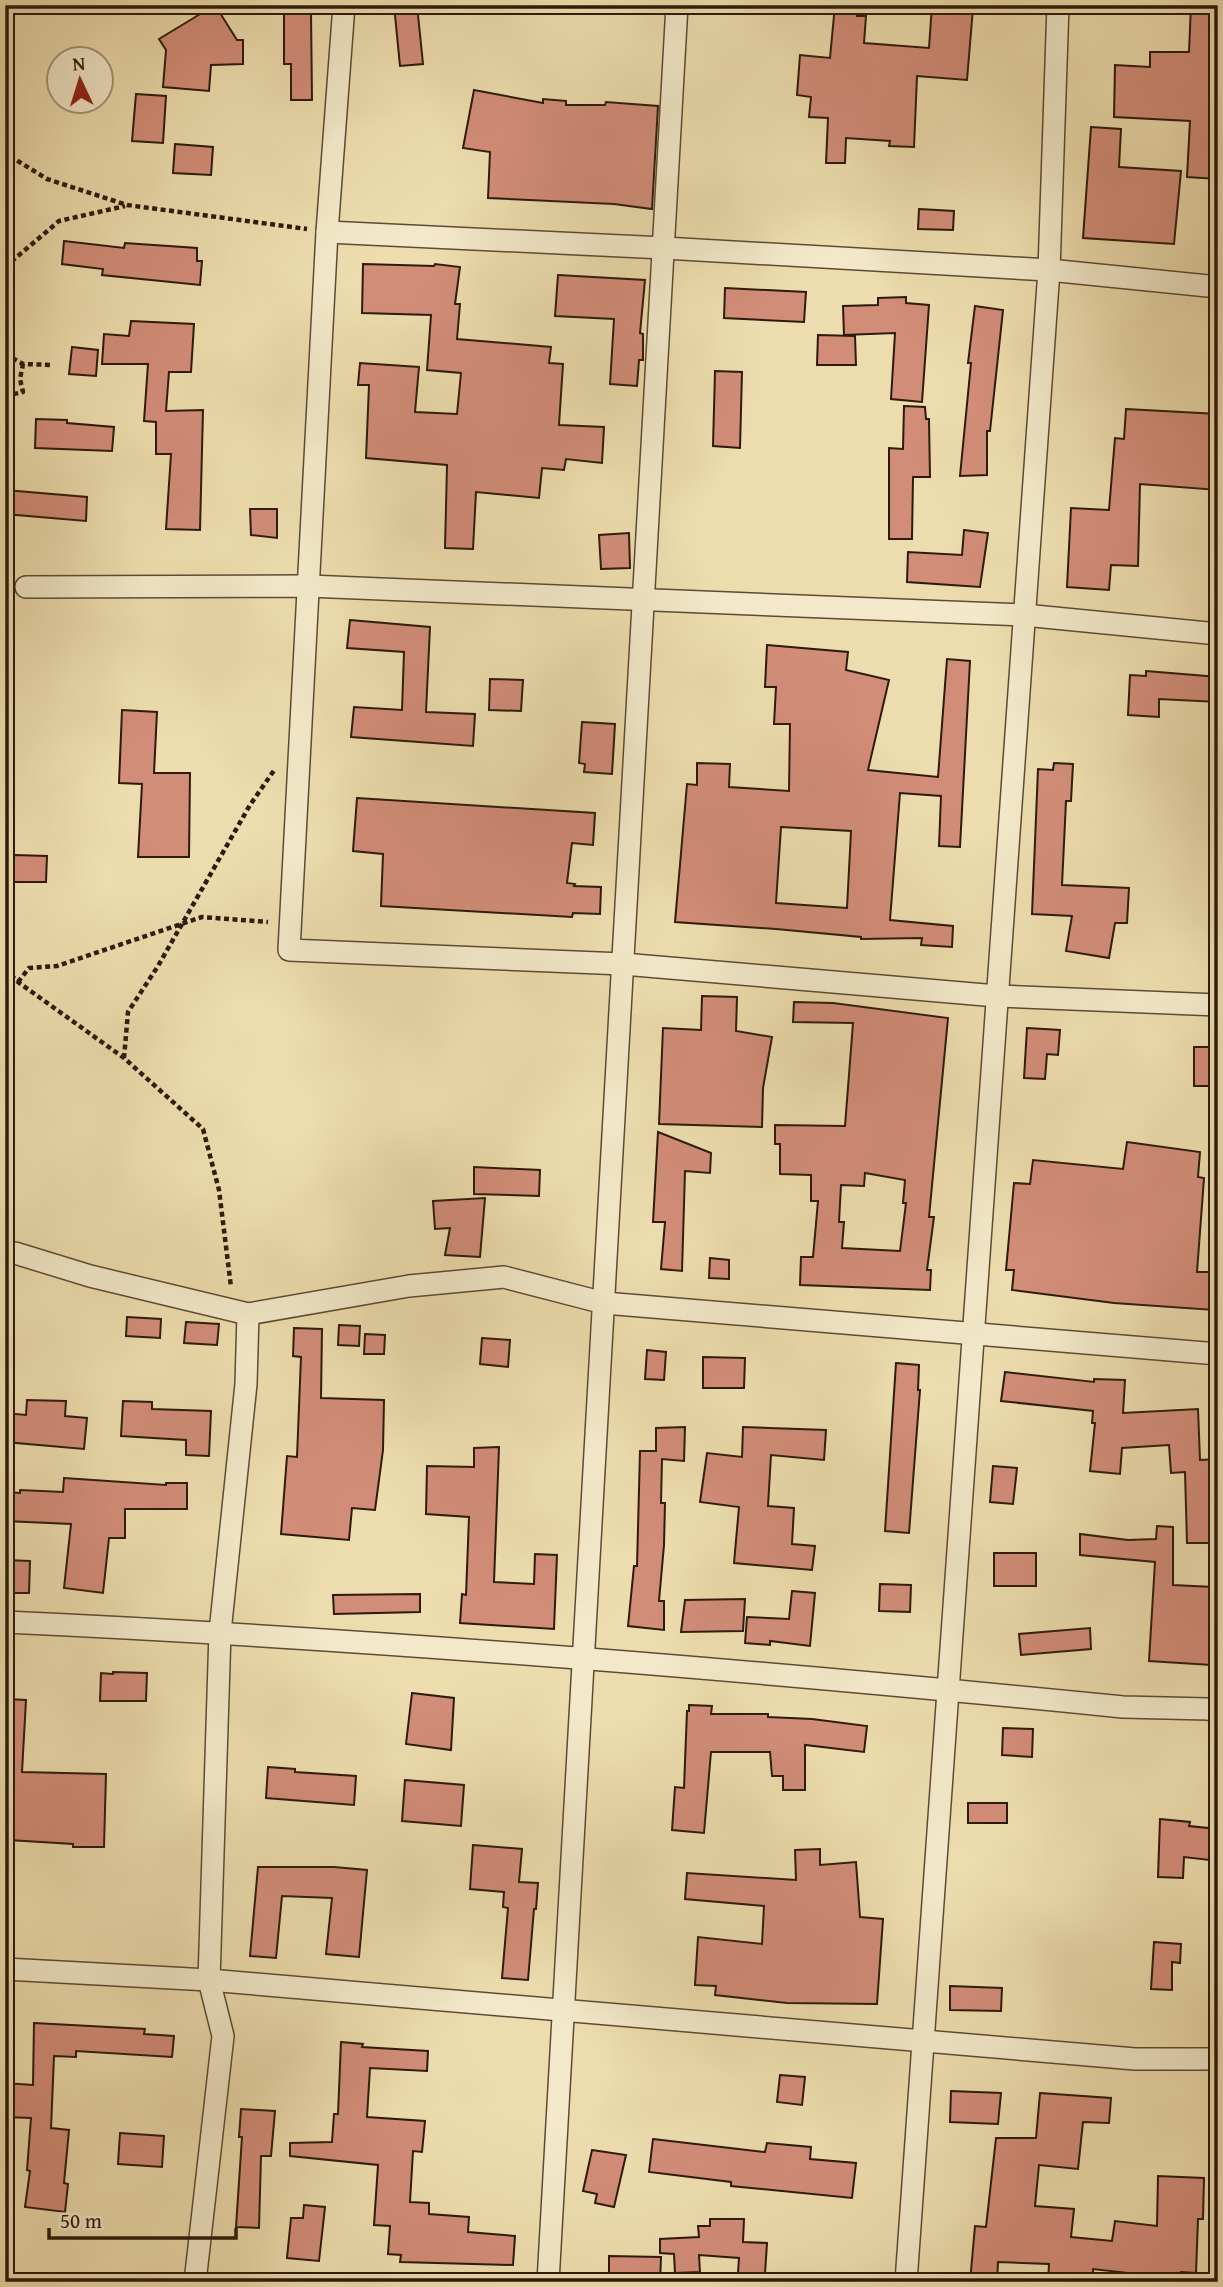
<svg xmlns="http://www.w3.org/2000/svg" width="1223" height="2287" viewBox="0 0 1223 2287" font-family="'Gentium Book Plus',serif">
<rect width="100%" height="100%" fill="#edddae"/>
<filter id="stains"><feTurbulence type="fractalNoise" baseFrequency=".00286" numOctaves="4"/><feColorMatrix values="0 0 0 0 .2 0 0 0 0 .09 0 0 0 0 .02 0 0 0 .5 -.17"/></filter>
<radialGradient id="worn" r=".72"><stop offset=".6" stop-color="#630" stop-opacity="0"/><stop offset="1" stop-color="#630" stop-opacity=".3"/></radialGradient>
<g fill="#d28d79" stroke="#2d1a0a" stroke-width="2" fill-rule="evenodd">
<polygon points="215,5 237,40 243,40 243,64 211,65 209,91 163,87 166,50 159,39"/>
<polygon points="394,5 417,5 423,64 400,66"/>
<polygon points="835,5 858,5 857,16 866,16 864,43 929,48 932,5 973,8 967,80 917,76 914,147 889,146 890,141 846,138 845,163 826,163 828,118 809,117 811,97 797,95 800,55 830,58"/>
<polygon points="1191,5 1218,5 1218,179 1187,177 1190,121 1114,117 1115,65 1150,67 1150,52 1189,52"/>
<polygon points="284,11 311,11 312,100 291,100 291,64 284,64"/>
<polygon points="474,90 543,103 543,99 566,101 566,105 605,105 606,102 658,106 652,209 614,204 488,198 490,152 463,148"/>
<polygon points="136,94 166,96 163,143 132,141"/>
<polygon points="1091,127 1121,129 1119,167 1181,171 1174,244 1083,238"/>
<polygon points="175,144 213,147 211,175 173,173"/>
<polygon points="919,209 954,211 953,230 918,229"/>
<polygon points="64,241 124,248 125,243 197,248 197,261 202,261 200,285 102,275 103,269 62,264"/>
<polygon points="363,264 434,266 435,264 460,267 455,304 460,304 457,339 551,347 549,363 563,364 559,425 604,427 602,463 566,459 564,470 542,468 539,498 476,492 473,549 445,548 447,465 366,458 369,385 358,385 360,363 419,367 415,412 457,414 461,373 427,370 431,315 362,313"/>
<polygon points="558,275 645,280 640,333 643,334 643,360 639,360 637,386 610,384 614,319 555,316"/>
<polygon points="725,288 806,292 804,322 724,318"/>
<polygon points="906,297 906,303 929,305 922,402 891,399 895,333 844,335 843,306 878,305 878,298"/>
<polygon points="975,306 1003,310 990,431 987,431 987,475 960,476 971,363 968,363"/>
<polygon points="131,321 194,324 191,372 169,372 166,411 203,410 200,530 166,529 171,454 156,454 156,422 144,421 148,364 102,364 104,334 129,336"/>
<polygon points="818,335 855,336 856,365 817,365"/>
<polygon points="72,347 98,350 96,376 69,374"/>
<polygon points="715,371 742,372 740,448 713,446"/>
<polygon points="904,406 925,407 926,419 929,419 930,477 913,477 912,539 889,539 889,448 903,449"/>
<polygon points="1126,409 1218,414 1218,490 1140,484 1138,566 1111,565 1109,590 1067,587 1071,508 1109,510 1115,438 1124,439"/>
<polygon points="36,419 67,420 67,423 114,427 112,451 35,448"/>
<polygon points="5,490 87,497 86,521 5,514"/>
<polygon points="250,509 277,509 277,538 251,535"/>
<polygon points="964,530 988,533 980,587 907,582 908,552 962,555"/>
<polygon points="629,533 630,568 601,569 599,535"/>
<polygon points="350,620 430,627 426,712 475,714 473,746 351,737 354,707 402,710 404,652 347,648"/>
<path d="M767,645L848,652L846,670L889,680L868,770L938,777L947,659L970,661L960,847L939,846L941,796L900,793L890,920L953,926L952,947L921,945L922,938L861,939V937L776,929L675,922L687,784L697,785V763L730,764L729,787L789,791L790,724H774L776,687H765ZM781,827L851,831L847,908L776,903Z"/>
<polygon points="1146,671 1218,677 1218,702 1159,699 1159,717 1128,715 1130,675 1146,676"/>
<polygon points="490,679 523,680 521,711 489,710"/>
<polygon points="122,710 157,712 154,773 190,773 189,857 138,857 142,784 119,783"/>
<polygon points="582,722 615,724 612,774 584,772 585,764 579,763"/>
<polygon points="1054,763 1073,764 1071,801 1066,801 1062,885 1129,888 1127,923 1115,923 1109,958 1066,951 1072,916 1032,914 1038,769 1053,770"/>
<polygon points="357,798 595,813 593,845 572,843 567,883 575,884 574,886 601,887 600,914 573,913 572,917 381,906 383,854 353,851"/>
<polygon points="14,855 47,856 46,882 14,882"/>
<polygon points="702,996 737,997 736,1031 772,1037 763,1088 762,1127 659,1124 663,1028 701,1030"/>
<path d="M794,1002L833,1003L948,1018L929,1217H934L927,1270H931L930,1290L800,1285L801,1257H813L818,1201H811V1175L780,1174V1144H775V1125L845,1126L853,1023L793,1022ZM865,1173L905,1180L903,1203H906L900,1251L842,1248L844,1222H839L841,1185L864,1186Z"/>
<polygon points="1027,1028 1060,1030 1058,1055 1047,1054 1045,1079 1024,1078"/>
<rect x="1194" y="1047" width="24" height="39"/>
<polygon points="658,1132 711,1153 710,1173 685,1171 682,1271 661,1269 665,1222 653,1222"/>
<polygon points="1127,1142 1200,1152 1198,1177 1204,1178 1197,1272 1216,1272 1214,1310 1114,1303 1012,1290 1014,1270 1006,1270 1014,1183 1030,1184 1033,1160 1123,1169"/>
<polygon points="474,1167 540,1170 539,1196 474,1194"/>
<polygon points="485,1198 480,1257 445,1255 450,1228 435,1229 433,1201"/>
<polygon points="710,1258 729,1260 729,1279 709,1278"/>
<polygon points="127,1317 161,1319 160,1338 126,1336"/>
<polygon points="186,1322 219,1324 217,1345 184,1343"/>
<polygon points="339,1325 360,1326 359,1346 338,1345"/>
<polygon points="294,1328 322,1329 321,1398 384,1400 383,1450 375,1510 352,1508 349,1540 281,1534 287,1456 297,1457 301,1357 293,1356"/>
<polygon points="365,1334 385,1335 384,1354 364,1354"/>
<polygon points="482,1338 510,1340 508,1367 480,1364"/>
<polygon points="647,1350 666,1352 664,1380 645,1379"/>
<polygon points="703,1357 745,1358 744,1388 703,1388"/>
<polygon points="896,1363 919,1365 918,1390 920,1390 909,1533 885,1531"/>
<polygon points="1005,1372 1094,1382 1094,1379 1125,1380 1123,1413 1198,1409 1200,1460 1218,1459 1218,1543 1187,1543 1185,1472 1171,1473 1169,1445 1122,1448 1120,1474 1090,1471 1095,1423 1092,1423 1093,1411 1001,1401"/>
<polygon points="27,1400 66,1401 65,1416 87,1418 84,1449 5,1442 5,1413 26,1415"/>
<polygon points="123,1401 152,1402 152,1409 211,1411 209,1456 186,1455 186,1440 121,1436"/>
<polygon points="685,1427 684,1461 662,1459 661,1503 665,1503 664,1545 659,1601 664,1601 664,1630 628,1626 634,1566 637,1566 640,1451 656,1451 656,1428"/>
<polygon points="743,1427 826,1430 824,1460 771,1455 768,1506 794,1508 792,1544 815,1546 812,1570 734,1563 739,1507 700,1502 707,1453 742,1457"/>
<polygon points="499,1447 494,1582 534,1584 535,1554 557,1555 554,1629 460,1623 462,1594 466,1595 469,1517 426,1514 427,1466 474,1467 474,1448"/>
<polygon points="993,1466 1017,1468 1013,1504 990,1502"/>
<polygon points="64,1478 166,1485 166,1483 187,1483 187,1509 125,1509 125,1538 109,1538 103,1593 64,1588 71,1524 5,1521 5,1492 20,1493 20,1490 63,1492"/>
<polygon points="1157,1526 1173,1527 1173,1585 1213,1587 1211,1665 1149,1661 1155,1562 1080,1555 1080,1534 1128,1540 1156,1539"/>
<rect x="994" y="1553" width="42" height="33"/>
<polygon points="5,1560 30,1561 29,1593 5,1593"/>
<polygon points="880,1584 911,1585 910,1612 879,1611"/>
<polygon points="792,1591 815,1593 810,1646 770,1641 770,1645 745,1643 747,1617 789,1619"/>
<polygon points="420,1594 420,1612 334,1614 333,1595"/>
<polygon points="745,1599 743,1631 681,1632 685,1600"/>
<polygon points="1090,1628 1091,1649 1021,1655 1019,1634"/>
<polygon points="113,1672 147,1673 146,1701 100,1701 101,1673 113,1674"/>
<polygon points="412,1693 454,1698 451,1750 406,1744"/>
<polygon points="7,1699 26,1700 22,1772 106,1774 104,1847 73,1847 73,1844 9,1840 12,1783 5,1783"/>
<polygon points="689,1705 712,1706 711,1714 768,1714 768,1717 812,1719 867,1726 864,1752 805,1745 805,1790 783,1790 783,1776 772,1776 770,1752 711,1752 704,1833 672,1830 675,1787 684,1788 687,1711 689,1711"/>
<polygon points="1003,1728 1033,1729 1032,1757 1002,1755"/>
<polygon points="268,1767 295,1769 295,1772 356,1776 354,1805 266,1798"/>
<polygon points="405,1780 464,1785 461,1826 402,1821"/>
<rect x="968" y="1803" width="39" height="20"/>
<polygon points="1160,1819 1190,1822 1189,1826 1218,1829 1218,1861 1184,1857 1183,1878 1158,1877"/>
<polygon points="473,1845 522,1849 519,1882 538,1883 536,1909 534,1909 528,1980 502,1978 508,1908 503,1907 504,1892 470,1889"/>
<polygon points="820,1849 820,1865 856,1862 860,1917 883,1919 877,2004 787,2003 715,1995 716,1986 695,1985 698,1937 762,1944 764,1906 685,1899 687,1873 796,1880 795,1850"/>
<polygon points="258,1867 334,1867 367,1870 359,1957 326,1954 332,1898 282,1896 276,1958 250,1956"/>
<polygon points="1154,1942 1181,1944 1180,1963 1172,1962 1172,1990 1151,1989"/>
<polygon points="950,1986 1002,1988 1001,2011 950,2010"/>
<polygon points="34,2023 145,2029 144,2034 174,2036 172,2057 76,2051 76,2057 54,2056 51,2128 69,2130 64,2183 68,2184 65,2212 25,2207 30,2171 27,2170 31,2118 5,2117 5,2083 33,2085"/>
<polygon points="341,2042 363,2044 362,2047 428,2051 427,2071 370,2068 367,2117 425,2121 422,2152 413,2151 410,2202 429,2203 429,2214 469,2217 468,2232 515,2236 513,2265 400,2262 401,2255 388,2254 390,2226 374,2225 378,2165 290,2156 290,2143 332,2142 334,2114 338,2114"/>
<polygon points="780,2075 805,2077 802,2105 777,2102"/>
<polygon points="951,2091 1001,2093 998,2124 950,2122"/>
<polygon points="1040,2093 1111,2098 1109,2123 1083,2122 1078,2169 1039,2165 1035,2206 1074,2209 1071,2237 1112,2241 1115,2221 1157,2226 1158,2176 1204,2178 1203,2219 1198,2219 1196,2273 1181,2272 1181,2279 1093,2269 1093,2282 1048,2282 1049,2264 998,2262 997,2282 970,2282 975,2226 986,2227 996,2138 1036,2138"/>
<polygon points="241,2109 275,2111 271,2156 261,2156 259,2228 236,2227 242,2137 239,2137"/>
<polygon points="120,2133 164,2136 162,2167 118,2164"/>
<polygon points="653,2139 765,2152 767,2143 811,2147 810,2159 856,2163 852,2198 731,2186 731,2182 649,2172"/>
<polygon points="592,2150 626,2155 614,2207 595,2203 597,2194 583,2191"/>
<polygon points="304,2205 325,2207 319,2261 287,2258 291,2218 303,2218"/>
<polygon points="710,2219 744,2219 743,2242 767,2243 765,2274 738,2273 739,2258 699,2255 700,2272 675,2273 674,2254 660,2253 660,2239 699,2237 698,2226 710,2226"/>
<polygon points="609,2256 661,2257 660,2282 609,2282"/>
</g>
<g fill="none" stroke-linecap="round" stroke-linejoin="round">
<defs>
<g id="street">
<polyline points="344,5 327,232 289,950 623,964 997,996 1218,1005"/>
<polyline points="327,232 664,248 1049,270 1218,287"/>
<polyline points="26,587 308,586 1024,615 1218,634"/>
<polyline points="5,1255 15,1253 90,1276 248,1314 409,1286 504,1277 604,1303 1218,1354"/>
<path d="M5,1622C379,1639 751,1670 1123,1707L1208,1709L1218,1712"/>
<polyline points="5,1969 209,1980 1135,2059 1218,2059"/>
<polyline points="195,2282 223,2036 209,1980 220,1632 246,1384 248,1314"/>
<polyline points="548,2282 677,5"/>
<polyline points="906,2282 1049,270 1058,5"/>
</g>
</defs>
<use href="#street" stroke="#5d4b33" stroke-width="24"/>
<g stroke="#2d1a0a" stroke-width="4.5" stroke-dasharray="5 3.5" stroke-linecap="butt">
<polyline points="5,149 13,158 47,179 127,205 307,229"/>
<polyline points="5,267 59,221 125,206"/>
<polyline points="5,354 23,364 53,365"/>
<polyline points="5,396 23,392 20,379 23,364"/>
<polyline points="5,969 18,982 124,1058 203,1129 219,1190 231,1287"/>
<polyline points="18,982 29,968 57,966 202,917 268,922"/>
<polyline points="124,1058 128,1012 158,966 250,805 275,769"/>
</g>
<use href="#street" stroke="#f3e9ca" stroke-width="21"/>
</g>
<rect width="1223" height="2287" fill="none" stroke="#edddae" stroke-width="28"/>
<rect x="7" y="7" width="1209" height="2273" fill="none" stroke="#2d1a0a" stroke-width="3.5"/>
<rect x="14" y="14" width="1195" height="2259" fill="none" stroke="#2d1a0a" stroke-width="2"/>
<g transform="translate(80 80) rotate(356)"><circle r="33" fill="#f3e9ca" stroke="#a4967d" stroke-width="2"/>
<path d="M0-5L12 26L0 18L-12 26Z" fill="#8f2418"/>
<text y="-10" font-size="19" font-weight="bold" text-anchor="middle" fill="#2d1a0a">N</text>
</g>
<path d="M49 2228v10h187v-10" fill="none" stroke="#2d1a0a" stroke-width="3.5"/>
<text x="60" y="2228" font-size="21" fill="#2d1a0a" stroke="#f3e9ca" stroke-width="5" paint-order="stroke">50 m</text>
<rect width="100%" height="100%" filter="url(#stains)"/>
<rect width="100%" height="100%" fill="url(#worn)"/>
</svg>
